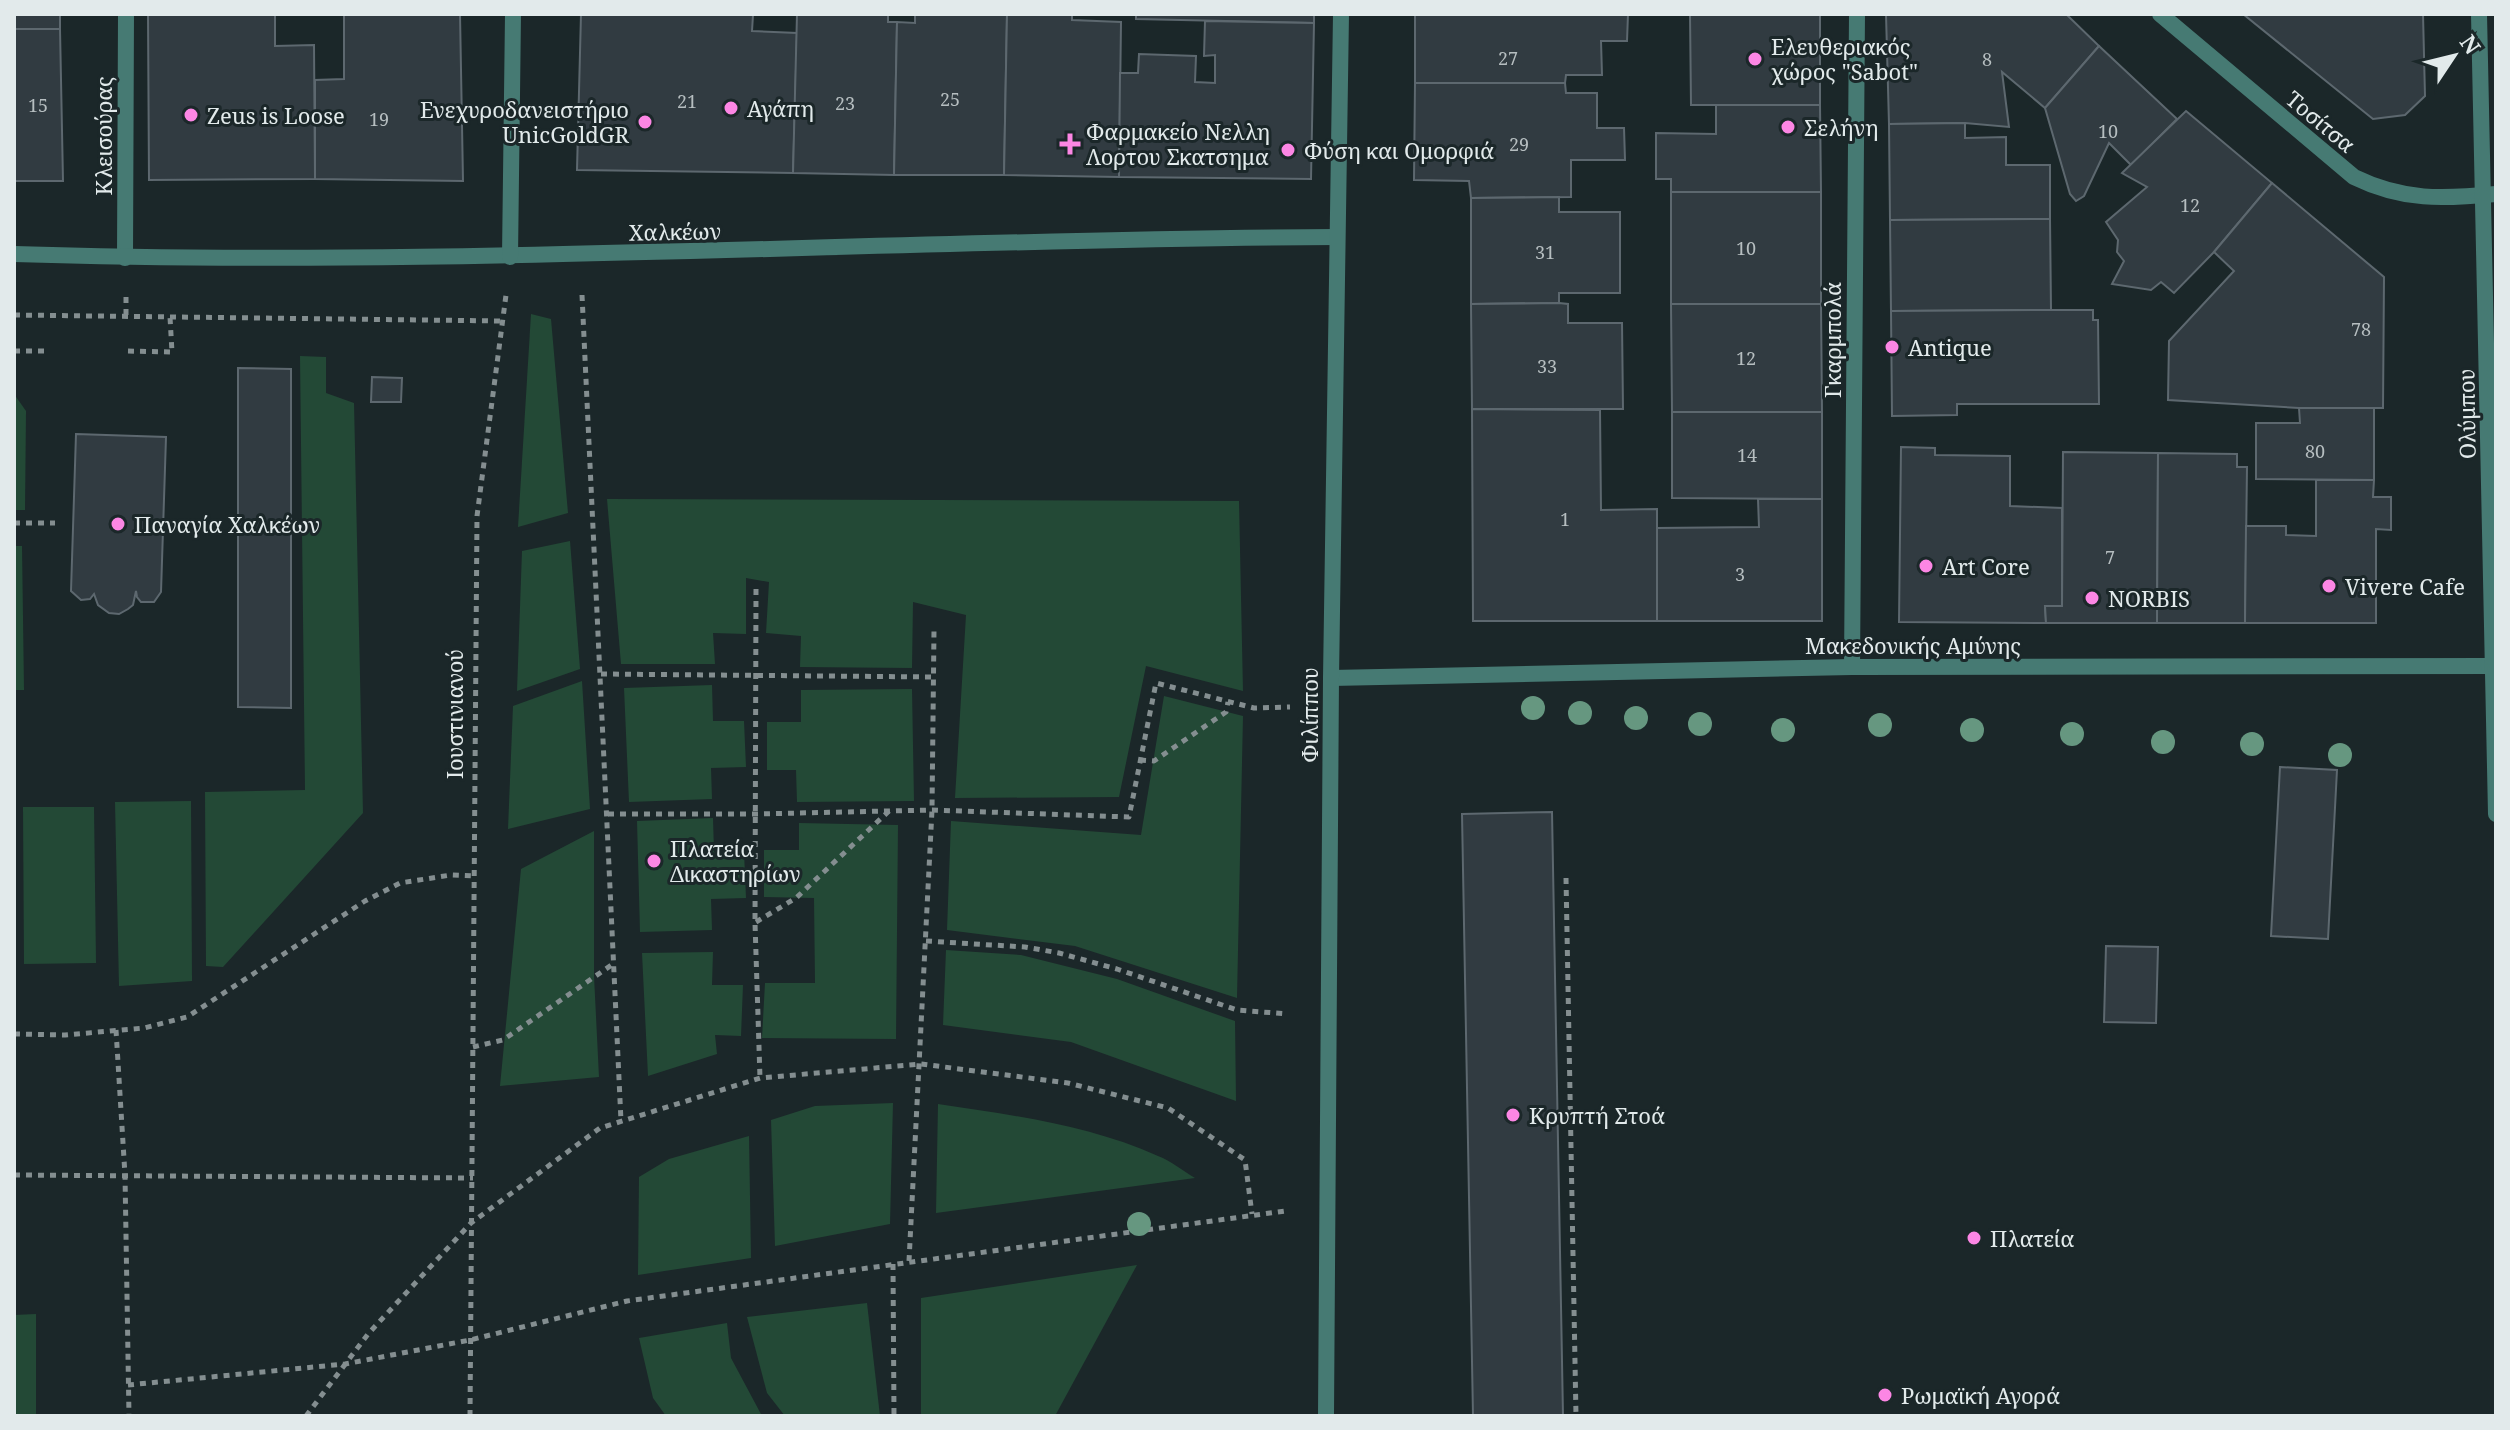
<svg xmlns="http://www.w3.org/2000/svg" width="2510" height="1430" viewBox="0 0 2510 1430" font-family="'Noto Serif',serif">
<rect width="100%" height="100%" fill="#1b2729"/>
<g fill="#234936">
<polygon points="531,314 551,319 568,513 518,527"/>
<polygon points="300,356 326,357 326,393 354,403 363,813 223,967 206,966 205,792 305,790"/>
<polygon points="14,394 26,411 25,510 14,510"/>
<polygon points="607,499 1239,501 1243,691 1146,666 1119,797 955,798 966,615 913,602 912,668 800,667 801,636 766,633 769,582 746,578 746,634 713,633 715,664 621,664"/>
<polygon points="570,541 580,669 517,691 522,551"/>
<polygon points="22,546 24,690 14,690 14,546"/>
<polygon points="582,681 590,809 508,829 513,706"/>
<polygon points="712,685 713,721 744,721 746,767 711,768 712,799 629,802 624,688"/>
<polygon points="912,689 914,801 797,802 796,770 767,770 767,722 801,722 801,690"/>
<polygon points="1164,696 1243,716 1237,998 1075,946 947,930 951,821 1141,835"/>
<polygon points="191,801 192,981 119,986 115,802"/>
<polygon points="23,807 94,807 96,963 24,964"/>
<polygon points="713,818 714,852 744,852 746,898 711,899 712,930 640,932 637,821"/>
<polygon points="799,823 898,825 896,1039 762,1038 765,983 815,983 814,898 764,897 764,850 799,850"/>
<polygon points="594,831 594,976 599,1077 500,1086 521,869"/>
<polygon points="946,950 1021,955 1117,979 1235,1021 1236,1101 1071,1042 943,1025"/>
<polygon points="713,952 712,985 743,985 741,1036 715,1035 717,1054 648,1076 642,953"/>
<polygon points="893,1103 890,1224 775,1246 771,1120 815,1106"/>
<path d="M938,1104C1012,1115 1089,1125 1158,1156C1171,1161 1183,1171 1195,1178L936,1213Z"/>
<polygon points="749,1136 751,1258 638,1275 639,1177 669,1159"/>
<polygon points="1137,1265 1055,1416 921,1415 921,1298"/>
<polygon points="867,1303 880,1416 785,1416 767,1393 747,1317"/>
<polygon points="36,1314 36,1416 14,1416 14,1315"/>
<polygon points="727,1323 731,1358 762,1416 666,1416 653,1398 639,1338"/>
</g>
<g fill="#313b41" stroke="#5d686f" stroke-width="2">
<rect x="14" y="14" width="46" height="15"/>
<polygon points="148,14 275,14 275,46 314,45 315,179 149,180"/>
<polygon points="344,14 460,14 463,181 315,179 315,80 344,79"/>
<polygon points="581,14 753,15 752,31 797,33 793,173 577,170"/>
<polygon points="797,14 888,14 888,22 897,22 894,175 793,173"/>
<polygon points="915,14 1007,14 1004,175 894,175 897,22 915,23"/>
<polygon points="1007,14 1072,14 1072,20 1121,22 1119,177 1004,175"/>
<polygon points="1136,14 1314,14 1314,23 1136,19"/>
<polygon points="1415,14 1628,14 1627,41 1601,41 1602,75 1566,75 1565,83 1415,83"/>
<polygon points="1690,14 1820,14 1820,105 1691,105"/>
<polygon points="1886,14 2066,14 2099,46 2045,108 2002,72 2009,127 1965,123 1889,124"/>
<polygon points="2243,14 2423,14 2425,96 2405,115 2373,119"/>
<polygon points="1205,21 1314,23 1311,179 1119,177 1120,73 1138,73 1139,54 1196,56 1195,82 1215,83 1215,55 1204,56"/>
<polygon points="14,29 60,29 63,181 14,181"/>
<polygon points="2099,46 2177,119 2131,165 2109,143 2084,196 2076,201 2070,194 2045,108"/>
<polygon points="1415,83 1565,83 1566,93 1597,93 1597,128 1624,128 1625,160 1571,160 1571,197 1471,198 1469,181 1414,180"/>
<polygon points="1716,105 1820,105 1821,192 1671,192 1671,179 1656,179 1656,133 1716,134"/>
<polygon points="2186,111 2272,183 2214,252 2174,293 2161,282 2151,290 2112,284 2124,261 2117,252 2118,240 2106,222 2147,187 2122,173"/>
<polygon points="1965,123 1965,138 2006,137 2006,165 2050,165 2050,219 1890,220 1889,124"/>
<polygon points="2272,183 2384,277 2383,408 2299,408 2168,400 2169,341 2234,271 2214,252"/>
<rect x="1671" y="192" width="150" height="112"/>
<polygon points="1559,197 1559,212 1620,212 1620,293 1559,293 1559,303 1471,304 1471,198"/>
<polygon points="2050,219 2051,310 1891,311 1890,220"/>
<polygon points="1559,303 1568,304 1568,323 1622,323 1623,409 1472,409 1471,304"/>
<polygon points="1671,304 1821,304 1822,412 1672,412"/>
<polygon points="2051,310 2093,310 2093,320 2098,320 2099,404 1957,404 1957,415 1892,416 1891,311"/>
<polygon points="238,368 291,369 291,708 238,707"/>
<polygon points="372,377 402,378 401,402 371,402"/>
<polygon points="2299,408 2374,408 2374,480 2256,479 2256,423 2300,423"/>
<polygon points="1472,409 1600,410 1601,510 1657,509 1657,621 1473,621"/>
<polygon points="1672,412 1822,412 1822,499 1672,498"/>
<polygon points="76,434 166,437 161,592 154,602 141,602 137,597 136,591 133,605 128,609 119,614 109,613 98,605 94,594 90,599 81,600 71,591"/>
<polygon points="1901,447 1935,448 1935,455 2010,456 2010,506 2062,508 2062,606 2045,606 2046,623 1899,622"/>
<polygon points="2063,452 2158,453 2157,623 2046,623 2045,606 2062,606"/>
<polygon points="2158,453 2237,454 2237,467 2247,467 2245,623 2157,623"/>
<polygon points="2316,480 2374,480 2373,497 2391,497 2391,530 2376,529 2376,623 2245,623 2246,526 2286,526 2286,535 2316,536"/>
<polygon points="1758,499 1822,499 1822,621 1657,621 1657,528 1759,527"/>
<polygon points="2280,767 2337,770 2328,939 2271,936"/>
<polygon points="1552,812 1563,1416 1473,1416 1462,814"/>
<polygon points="2106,946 2158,947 2156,1023 2104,1022"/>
</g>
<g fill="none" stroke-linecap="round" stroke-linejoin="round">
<g stroke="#848e90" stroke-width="5" stroke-dasharray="6 6" stroke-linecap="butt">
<polyline points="582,295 621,1121"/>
<polyline points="126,297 126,316"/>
<polyline points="14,315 503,321"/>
<polyline points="14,351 48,351"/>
<polyline points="128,351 172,352 170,317"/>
<polyline points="14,523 55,523"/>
<polyline points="756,589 755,923 760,1078"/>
<polyline points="601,674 935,677"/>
<polyline points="1140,760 1154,761 1226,712 1228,702"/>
<polyline points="608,814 756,814 932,810 1129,817 1156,683 1254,708 1290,707"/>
<polyline points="1566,878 1576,1416"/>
<polyline points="756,922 796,898 889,811"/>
<polyline points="926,941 1025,947 1059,953 1117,969 1237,1010 1288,1014"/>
<polyline points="116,1030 125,1175 129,1416"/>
<polyline points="14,1034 65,1035 144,1028 187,1017 365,901 400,883 451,875 475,876"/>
<polyline points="473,1047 503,1040 613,964"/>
<polyline points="14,1175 473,1178"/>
<polyline points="909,1261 932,810 934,630"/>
<polyline points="893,1264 894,1416"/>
<polyline points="128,1385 345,1364 470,1340 627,1301 1285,1211"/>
<polyline points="306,1416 368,1334 471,1223 600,1128 760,1078 921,1064 1068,1083 1168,1108 1245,1160 1252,1214"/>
<polyline points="470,1416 477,516 506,295"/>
</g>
<g stroke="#467a73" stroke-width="16">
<polyline points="125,258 126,14"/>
<polyline points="1852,667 1857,14"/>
</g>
<g stroke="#467a73" stroke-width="16">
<path d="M2160,14L2354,177C2403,201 2443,199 2496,194"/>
<path d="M14,254C455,268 896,239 1337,237"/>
<polyline points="510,257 513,14"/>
<polyline points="1331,678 1852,667 2496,666"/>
</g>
<g stroke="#467a73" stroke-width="16">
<polyline points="2479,14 2496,814"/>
<polyline points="1326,1416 1331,678 1341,14"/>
</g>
</g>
<g fill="#669780">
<circle cx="1533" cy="708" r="12"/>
<circle cx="1580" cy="713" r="12"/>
<circle cx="1636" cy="718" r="12"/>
<circle cx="1700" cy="724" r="12"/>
<circle cx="1880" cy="725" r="12"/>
<circle cx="1783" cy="730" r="12"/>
<circle cx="1972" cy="730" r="12"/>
<circle cx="2072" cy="734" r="12"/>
<circle cx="2163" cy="742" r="12"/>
<circle cx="2252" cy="744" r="12"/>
<circle cx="2340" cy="755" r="12"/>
<circle cx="1139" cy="1224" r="12"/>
</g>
<g fill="#fc86e4" stroke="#1b2729" stroke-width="3">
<circle cx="1755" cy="59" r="8"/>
<circle cx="731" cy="108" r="8"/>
<circle cx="191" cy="115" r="8"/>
<circle cx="645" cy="122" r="8"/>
<circle cx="1788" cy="127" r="8"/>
<path d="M1066 132h8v8h8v8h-8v8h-8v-8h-8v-8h8z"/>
<circle cx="1288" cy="150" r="8"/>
<circle cx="1892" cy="347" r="8"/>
<circle cx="118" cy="524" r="8"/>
<circle cx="1926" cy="566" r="8"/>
<circle cx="2329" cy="586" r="8"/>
<circle cx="2092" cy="598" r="8"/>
<circle cx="654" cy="861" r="8"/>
<circle cx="1513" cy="1115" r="8"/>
<circle cx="1974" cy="1238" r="8"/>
<circle cx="1885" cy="1395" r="8"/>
</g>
<g text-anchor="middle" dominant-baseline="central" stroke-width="6" stroke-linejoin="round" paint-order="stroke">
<g font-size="18" fill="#b6bec0">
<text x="1508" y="58">27</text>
<text x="1987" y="59">8</text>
<text x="950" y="99">25</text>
<text x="687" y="101">21</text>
<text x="845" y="103">23</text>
<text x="38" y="105">15</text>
<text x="379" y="119">19</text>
<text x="2108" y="131">10</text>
<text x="1519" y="144">29</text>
<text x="2190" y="205">12</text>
<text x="1746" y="248">10</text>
<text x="1545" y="252">31</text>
<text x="2361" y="329">78</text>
<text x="1746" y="358">12</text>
<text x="1547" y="366">33</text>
<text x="2315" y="451">80</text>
<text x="1747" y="455">14</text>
<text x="1565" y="519">1</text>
<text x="2110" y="557">7</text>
<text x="1740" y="574">3</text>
</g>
<g font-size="22" fill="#e2eaeb" stroke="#1b2729" text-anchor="start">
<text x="1771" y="46">Ελευθεριακός<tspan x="1771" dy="25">χώρος "Sabot"</tspan></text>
<text x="747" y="108">Αγάπη</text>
<text x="629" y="109" text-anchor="end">Ενεχυροδανειστήριο<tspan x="629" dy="25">UnicGoldGR</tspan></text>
<text x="207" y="115">Zeus is Loose</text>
<text x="1804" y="127">Σελήνη</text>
<text x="1086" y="131">Φαρμακείο Νελλη<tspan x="1086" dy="25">Λορτου Σκατσημα</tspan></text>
<text x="1304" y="150">Φύση και Ομορφιά</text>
<text x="1908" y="347">Antique</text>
<text x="134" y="524">Παναγία Χαλκέων</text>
<text x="1942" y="566">Art Core</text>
<text x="2345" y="586">Vivere Cafe</text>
<text x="2108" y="598">NORBIS</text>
<text x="670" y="848">Πλατεία<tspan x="670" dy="25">Δικαστηρίων</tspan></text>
<text x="1529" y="1115">Κρυπτή Στοά</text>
<text x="1990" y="1238">Πλατεία</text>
<text x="1901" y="1395">Ρωμαϊκή Αγορά</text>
</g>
<g font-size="22" fill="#e2eaeb" stroke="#1b2729">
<text transform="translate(2321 121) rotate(40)">Τοσίτσα</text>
<text transform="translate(103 136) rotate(-90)">Κλεισούρας</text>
<text transform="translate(675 231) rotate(-1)">Χαλκέων</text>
<text transform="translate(1832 340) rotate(-90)">Γκαρμπολά</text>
<text transform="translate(2466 414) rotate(-91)">Ολύμπου</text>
<text x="1913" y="645">Μακεδονικής Αμύνης</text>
<text transform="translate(454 714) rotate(-90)">Ιουστινιανού</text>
<text transform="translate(1309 715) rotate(-90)">Φιλίππου</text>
</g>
</g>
<rect width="2510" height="1430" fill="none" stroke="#e2eaeb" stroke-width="32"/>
<g transform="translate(2454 56) rotate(55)" stroke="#1b2729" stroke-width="6" paint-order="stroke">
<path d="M0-6L14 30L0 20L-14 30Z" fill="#e2eaeb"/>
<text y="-12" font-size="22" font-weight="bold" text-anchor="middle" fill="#e2eaeb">N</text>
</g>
</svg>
